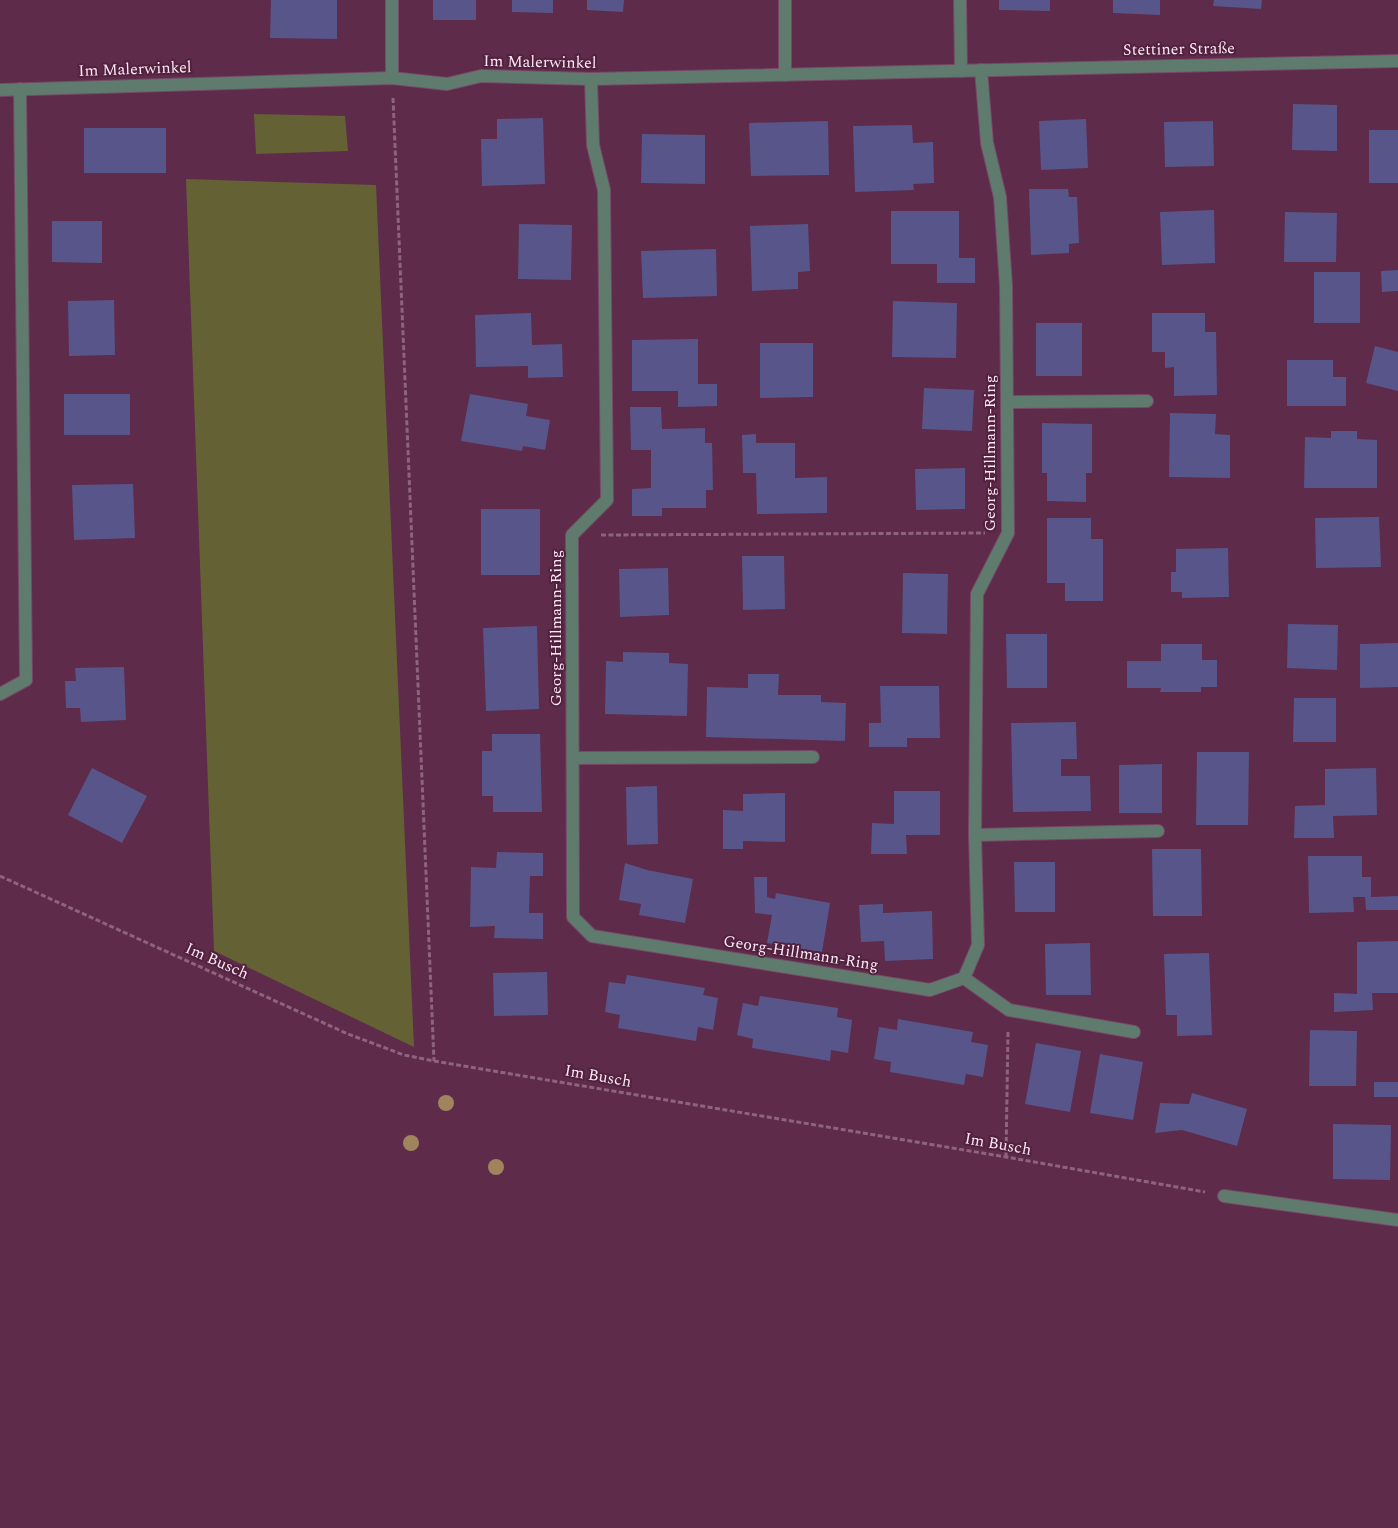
<svg xmlns="http://www.w3.org/2000/svg" width="1398" height="1528" viewBox="0 0 1398 1528" font-family="Spectral,serif">
<rect width="100%" height="100%" fill="#5e2b4a"/>
<g fill="#646135">
<polygon points="254,114 345,116 348,151 256,154"/>
<polygon points="186,179 376,185 414,1047 214,951"/>
</g>
<g fill="#58558a">
<polygon points="271,0 337,0 337,39 270,38"/>
<rect x="433" y="0" width="43" height="20"/>
<polygon points="512,0 553,0 553,13 512,12"/>
<polygon points="587,0 624,0 623,12 587,10"/>
<polygon points="999,0 1050,0 1050,11 999,10"/>
<polygon points="1113,0 1160,0 1160,15 1113,13"/>
<polygon points="1214,0 1262,0 1261,9 1213,6"/>
<polygon points="1293,104 1337,105 1337,151 1292,150"/>
<polygon points="543,118 545,184 482,186 481,139 497,139 497,119"/>
<polygon points="1086,119 1088,168 1041,170 1039,121"/>
<polygon points="828,121 829,175 751,176 749,123"/>
<polygon points="1213,121 1214,166 1165,167 1164,122"/>
<polygon points="912,125 913,143 933,142 934,183 913,184 914,190 855,192 853,126"/>
<rect x="84" y="128" width="82" height="45"/>
<rect x="1369" y="130" width="29" height="53"/>
<polygon points="642,134 705,135 705,184 641,183"/>
<polygon points="1029,189 1068,189 1069,197 1077,197 1079,243 1069,244 1069,253 1031,255"/>
<polygon points="1214,210 1215,263 1162,265 1160,212"/>
<polygon points="891,211 959,211 959,258 975,258 975,283 937,283 937,264 891,264"/>
<polygon points="1285,212 1337,213 1336,262 1284,262"/>
<polygon points="52,221 102,221 102,263 52,262"/>
<polygon points="519,224 572,225 571,280 518,279"/>
<polygon points="808,224 810,271 798,272 798,289 752,291 750,226"/>
<polygon points="716,249 717,296 643,298 641,251"/>
<polygon points="1398,270 1398,291 1382,292 1381,271"/>
<rect x="1314" y="272" width="46" height="51"/>
<polygon points="114,300 115,355 69,356 68,301"/>
<polygon points="893,301 957,303 956,358 892,357"/>
<polygon points="531,313 532,345 562,344 563,377 528,378 528,366 476,367 475,315"/>
<polygon points="1152,313 1205,313 1205,332 1216,332 1217,395 1174,396 1174,367 1165,368 1165,352 1152,352"/>
<rect x="1036" y="323" width="46" height="53"/>
<polygon points="698,339 698,384 717,384 717,406 678,407 678,391 632,391 632,340"/>
<polygon points="760,343 813,343 813,397 760,398"/>
<polygon points="1375,346 1398,352 1398,391 1366,383"/>
<polygon points="1287,360 1333,360 1333,377 1346,377 1346,406 1287,406"/>
<polygon points="924,388 974,390 972,431 922,429"/>
<rect x="64" y="394" width="66" height="41"/>
<polygon points="470,394 528,404 526,416 550,420 545,450 523,446 522,451 461,441"/>
<polygon points="630,407 661,407 662,429 705,428 705,443 712,443 713,490 706,490 706,508 662,508 662,516 632,516 632,489 651,488 651,450 631,450"/>
<polygon points="1170,413 1216,414 1215,434 1230,435 1230,478 1169,477"/>
<polygon points="1042,423 1092,424 1092,473 1086,473 1086,502 1047,501 1047,473 1042,473"/>
<polygon points="1331,431 1357,431 1357,439 1377,440 1377,488 1304,488 1305,437 1331,438"/>
<polygon points="756,434 756,443 795,443 795,478 827,477 827,513 757,514 756,473 743,473 742,435"/>
<polygon points="965,468 965,509 916,510 915,469"/>
<polygon points="133,484 135,538 74,540 72,485"/>
<rect x="481" y="509" width="59" height="66"/>
<polygon points="1379,517 1381,567 1316,568 1315,518"/>
<polygon points="1047,518 1091,518 1091,539 1103,539 1103,601 1065,601 1065,583 1047,583"/>
<polygon points="1228,548 1229,597 1182,598 1182,592 1171,592 1171,572 1176,572 1176,549"/>
<polygon points="742,556 784,556 785,609 743,610"/>
<polygon points="668,568 669,615 620,617 619,569"/>
<polygon points="903,573 948,574 947,634 902,633"/>
<polygon points="1288,624 1338,625 1337,670 1287,668"/>
<polygon points="537,626 539,709 486,711 483,628"/>
<polygon points="1006,634 1047,634 1047,688 1007,688"/>
<polygon points="1398,643 1398,687 1360,688 1360,644"/>
<polygon points="1161,644 1202,644 1202,660 1217,660 1217,687 1201,687 1201,692 1160,692 1161,688 1127,688 1127,661 1161,661"/>
<polygon points="623,652 669,653 669,663 688,664 687,716 605,714 606,661 623,662"/>
<polygon points="124,667 126,720 81,722 80,708 66,708 65,681 76,681 75,668"/>
<polygon points="748,674 779,674 778,695 821,695 821,702 846,703 845,741 706,737 707,687 748,688"/>
<polygon points="880,686 939,686 940,738 907,738 907,747 869,747 869,723 881,723"/>
<polygon points="1294,698 1336,698 1336,742 1293,742"/>
<polygon points="1076,722 1077,759 1061,759 1061,776 1090,776 1091,811 1013,812 1011,723"/>
<polygon points="492,734 540,734 542,812 493,812 493,796 482,796 482,751 492,751"/>
<polygon points="1197,752 1249,752 1248,825 1196,825"/>
<polygon points="1162,764 1162,813 1119,813 1119,765"/>
<polygon points="92,768 147,796 122,843 68,815"/>
<polygon points="1376,768 1377,815 1333,816 1334,838 1294,838 1295,806 1325,805 1325,769"/>
<polygon points="657,786 658,844 627,845 626,787"/>
<polygon points="894,791 940,791 940,835 906,835 907,854 871,854 872,823 894,824"/>
<polygon points="785,793 785,842 743,841 743,849 723,849 723,810 743,811 743,794"/>
<polygon points="1152,849 1201,849 1202,916 1153,916"/>
<polygon points="497,852 543,853 543,876 530,876 529,913 543,913 543,939 494,938 495,926 470,927 471,867 496,868"/>
<polygon points="1308,856 1362,856 1362,877 1371,877 1371,897 1398,896 1398,910 1366,910 1365,897 1353,897 1354,912 1309,913"/>
<polygon points="1014,862 1055,862 1055,912 1015,912"/>
<polygon points="625,863 647,870 693,879 685,923 639,915 641,904 619,900"/>
<polygon points="754,877 767,877 767,897 775,899 776,893 830,903 822,952 767,943 772,915 755,913"/>
<polygon points="883,904 883,913 932,911 933,959 885,961 884,941 861,942 859,905"/>
<polygon points="1398,941 1398,993 1372,993 1373,1010 1334,1012 1334,993 1357,994 1357,942"/>
<polygon points="1090,943 1091,995 1046,995 1045,944"/>
<polygon points="1209,953 1212,1035 1177,1036 1177,1015 1166,1015 1164,954"/>
<polygon points="547,972 548,1015 494,1016 493,973"/>
<polygon points="627,975 705,988 703,995 718,998 713,1030 698,1027 696,1041 618,1028 620,1015 605,1012 609,982 625,984"/>
<polygon points="760,996 838,1008 837,1017 852,1020 848,1053 831,1050 830,1061 752,1048 753,1039 737,1035 743,1003 758,1006"/>
<polygon points="898,1019 973,1032 971,1042 988,1045 983,1077 966,1074 964,1085 890,1072 891,1062 874,1059 879,1027 897,1030"/>
<polygon points="1310,1030 1357,1031 1356,1086 1309,1086"/>
<polygon points="1036,1043 1081,1051 1070,1112 1025,1104"/>
<polygon points="1100,1054 1143,1062 1133,1120 1090,1113"/>
<rect x="1374" y="1082" width="24" height="15"/>
<polygon points="1192,1093 1247,1109 1237,1146 1182,1130 1155,1133 1160,1103 1189,1104"/>
<polygon points="1333,1124 1391,1125 1390,1180 1333,1179"/>
</g>
<g fill="none" stroke-linecap="round" stroke-linejoin="round">
<defs>
<g id="lane">
<polyline points="785,75 785,0"/>
<polyline points="1007,402 1147,401"/>
<polyline points="573,758 813,757"/>
<polyline points="975,835 1158,831"/>
<polyline points="964,978 1009,1010 1134,1032"/>
</g>
<g id="street">
<polyline points="392,0 392,78"/>
<polyline points="960,0 961,71"/>
<polyline points="591,79 593,145 604,190 607,500 572,535 573,917 592,936 930,990 964,978 978,945 975,835 977,594 1008,533 1006,286 1000,197 987,143 981,70"/>
<polyline points="0,90 392,78 447,84 481,76 591,79 1398,61"/>
<polyline points="0,694 26,680 20,89"/>
<polyline points="1224,1196 1398,1220"/>
</g>
</defs>
<use href="#lane" stroke="#774965" stroke-width="14"/>
<use href="#street" stroke="#774965" stroke-width="14"/>
<g stroke="#8e647d" stroke-width="3" stroke-dasharray="5 2.5" stroke-linecap="butt">
<polyline points="393,98 434,1061"/>
<polyline points="601,535 985,533"/>
<polyline points="0,876 348,1034 404,1055 434,1061 1006,1157 1205,1192"/>
<polyline points="1006,1157 1008,1031"/>
</g>
<use href="#lane" stroke="#5f7b6e" stroke-width="12"/>
<use href="#street" stroke="#5f7b6e" stroke-width="12"/>
</g>
<g fill="#9f845d">
<circle cx="446" cy="1103" r="8"/>
<circle cx="411" cy="1143" r="8"/>
<circle cx="496" cy="1167" r="8"/>
</g>
<g text-anchor="middle" dominant-baseline="central" stroke-width="4" stroke-linejoin="round" paint-order="stroke">
<g font-size="16" fill="#fde9f3" stroke="#52213f">
<text transform="translate(1179 49) rotate(-1)">Stettiner Straße</text>
<text transform="translate(540 62) rotate(1)">Im Malerwinkel</text>
<text transform="translate(135 69) rotate(-2)">Im Malerwinkel</text>
<text transform="translate(990 453) rotate(-90)">Georg-Hillmann-Ring</text>
<text transform="translate(556 628) rotate(-90)">Georg-Hillmann-Ring</text>
<text transform="translate(801 953) rotate(9)">Georg-Hillmann-Ring</text>
<text transform="translate(217 961) rotate(24)">Im Busch</text>
<text transform="translate(598 1076) rotate(10)">Im Busch</text>
<text transform="translate(998 1144) rotate(10)">Im Busch</text>
</g>
</g>
</svg>
